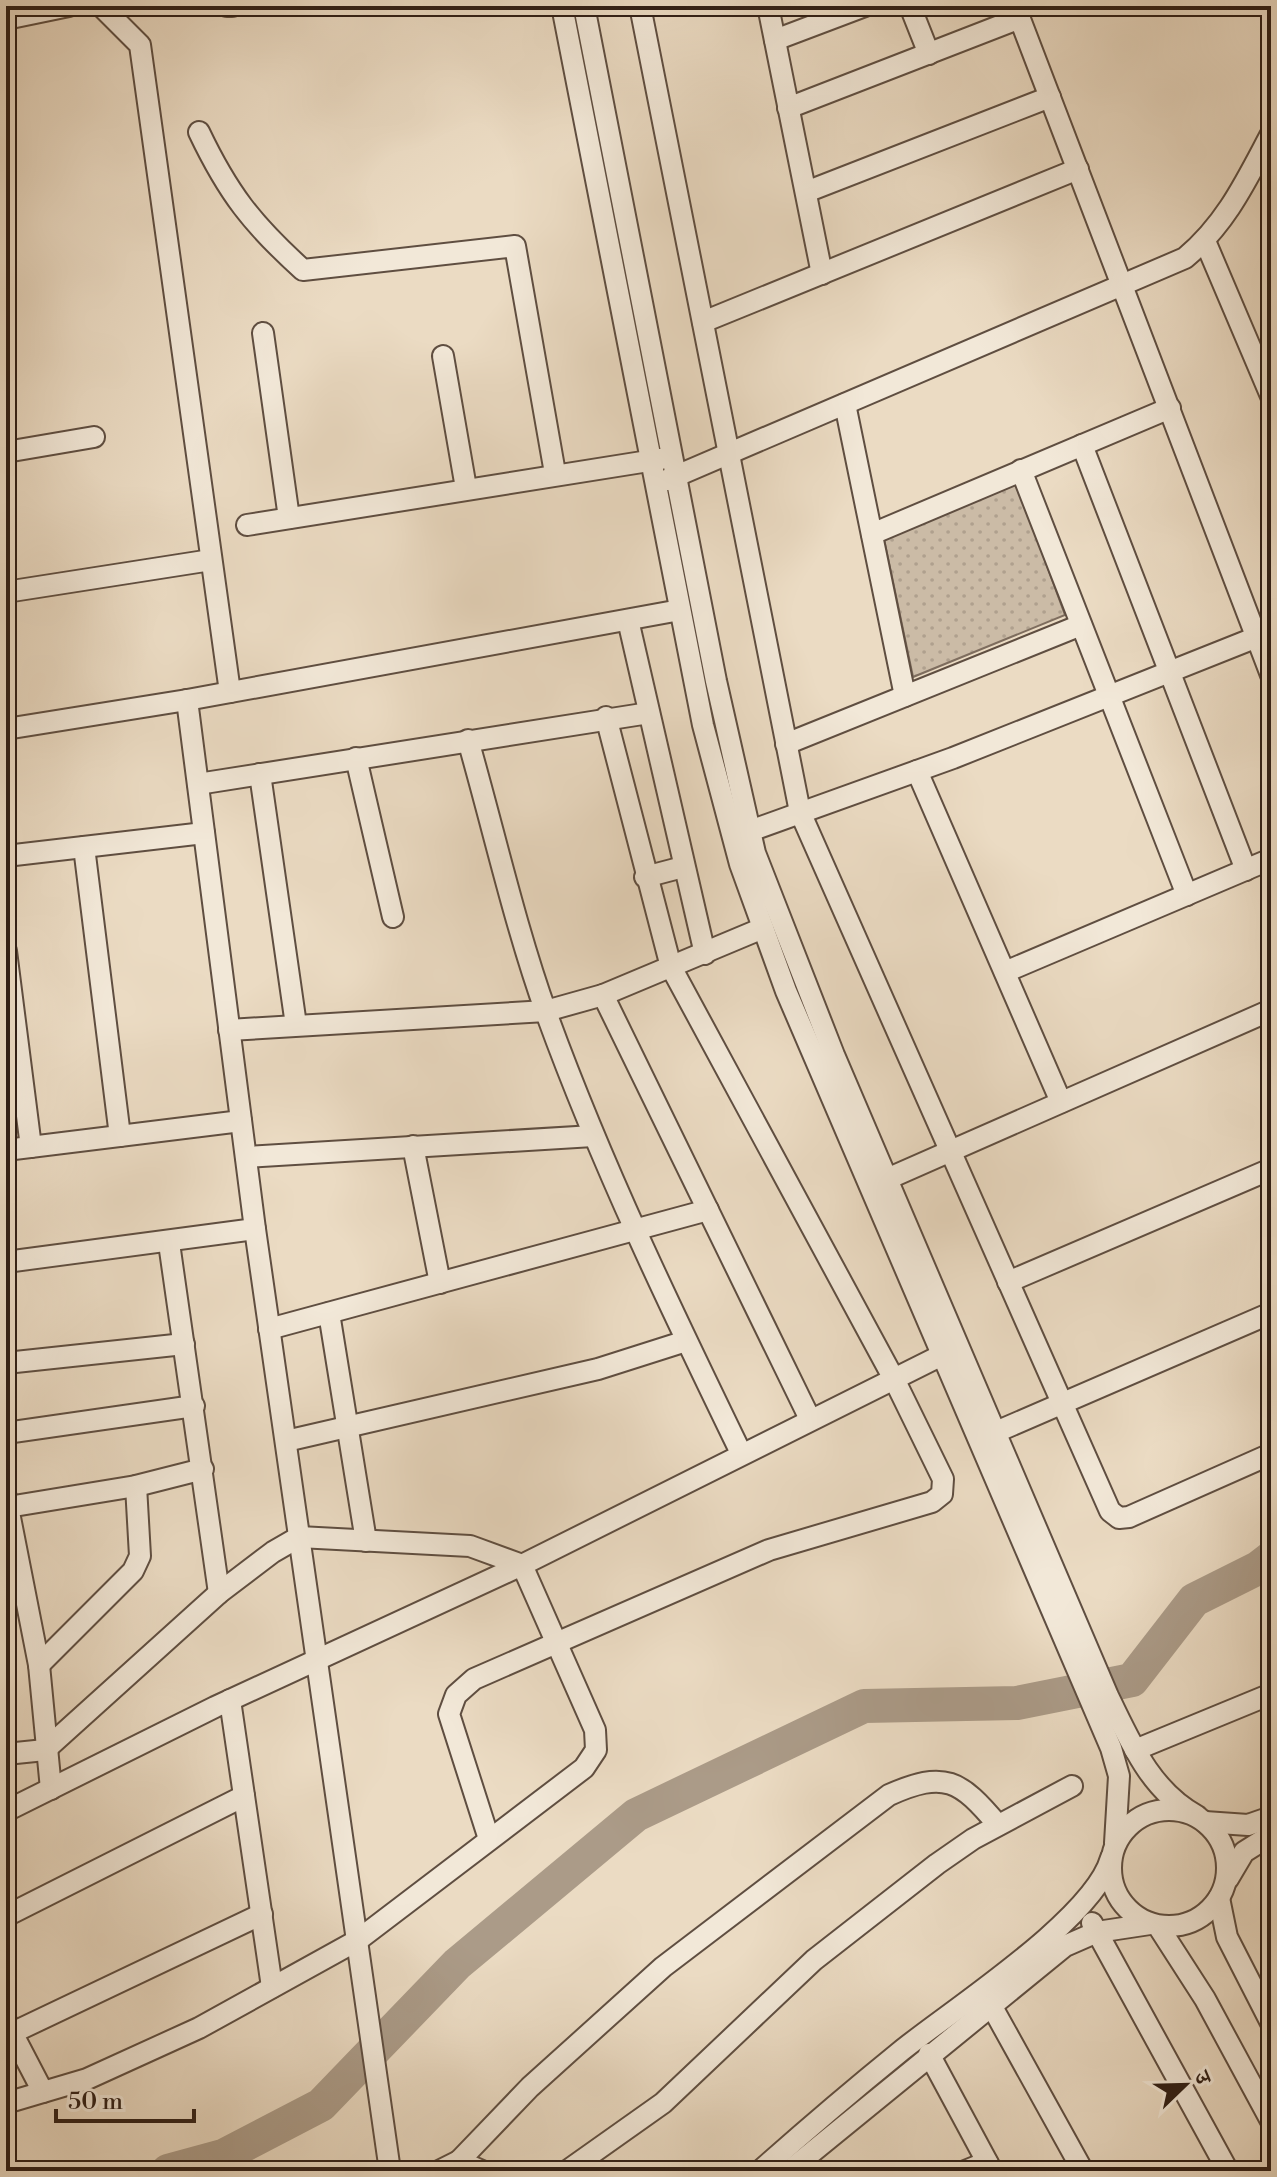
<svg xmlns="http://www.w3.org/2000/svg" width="1277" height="2177" viewBox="0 0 1277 2177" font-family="'Libre Bodoni','Noto Serif Devanagari',serif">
<defs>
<pattern id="park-dots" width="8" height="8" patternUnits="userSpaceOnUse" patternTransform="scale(2)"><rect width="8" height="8" fill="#cbbba6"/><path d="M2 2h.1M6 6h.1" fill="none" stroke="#afa08e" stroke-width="1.8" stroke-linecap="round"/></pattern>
</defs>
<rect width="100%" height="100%" fill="#ebdbc3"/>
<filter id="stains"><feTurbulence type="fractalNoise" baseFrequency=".0025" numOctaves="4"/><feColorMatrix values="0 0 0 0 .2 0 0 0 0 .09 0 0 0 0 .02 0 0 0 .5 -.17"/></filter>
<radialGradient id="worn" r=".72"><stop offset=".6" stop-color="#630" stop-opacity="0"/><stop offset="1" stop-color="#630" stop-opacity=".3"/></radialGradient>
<polygon fill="url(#park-dots)" stroke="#7e6d5e" stroke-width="2" points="1017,484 1065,615 913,677 884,539"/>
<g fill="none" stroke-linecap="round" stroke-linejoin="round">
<polyline stroke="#ab9b88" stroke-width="34" points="168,2171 223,2156 321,2105 457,1964 636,1815 864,1706 1017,1703 1132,1680 1194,1600 1258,1568 1271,1558"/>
<defs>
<g id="minor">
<polyline points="101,6 140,45 230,692"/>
<polyline points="227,6 232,6"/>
<polyline points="562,6 703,725 740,864 786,991 1111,1748 1119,1776 1115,1843"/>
<path d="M584,6L716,681L755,853L834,1055L1108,1696C1131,1743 1150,1790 1197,1816"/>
<polyline points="640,6 800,812 1110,1511 1119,1518 1129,1517 1271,1454"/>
<polyline points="768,6 822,274"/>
<polyline points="910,6 929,54"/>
<polyline points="1015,6 1271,675"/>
<polyline points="6,19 69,6"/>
<polyline points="775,40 865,6"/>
<polyline points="788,108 1020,18"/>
<path d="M199,132C228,193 252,224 303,270L515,246L555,473"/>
<polyline points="806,192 1050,97"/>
<polyline points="1205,241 1271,396"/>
<polyline points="703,322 1078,169"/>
<polyline points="263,333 289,518"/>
<polyline points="443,356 466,488"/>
<polyline points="845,404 905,696"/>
<polyline points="1082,445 1246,870"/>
<polyline points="6,452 94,437"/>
<polyline points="1021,470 1187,895"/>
<path d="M667,480L1185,258C1226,224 1246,181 1271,134"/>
<polyline points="247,525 661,459"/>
<polyline points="872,534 1170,408"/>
<polyline points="6,592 211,560"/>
<polyline points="628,620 705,954"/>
<polyline points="187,700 255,1229 390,2171"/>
<polyline points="6,729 187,700 680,610"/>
<path d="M468,740C494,831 515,926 547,1015C602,1166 671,1309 741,1453"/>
<polyline points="786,744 1081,625"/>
<polyline points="356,758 393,917"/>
<polyline points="917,771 1061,1102"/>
<polyline points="260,774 296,1025"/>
<polyline points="198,784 649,713"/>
<polyline points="750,831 953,758 1257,637"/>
<polyline points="84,847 120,1136"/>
<polyline points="6,856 204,833"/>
<polyline points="645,877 683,867"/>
<polyline points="6,951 31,1147"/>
<polyline points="1005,972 1271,859"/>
<polyline points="603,995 810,1419"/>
<polyline points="229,1030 546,1011 603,995 763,928"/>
<polyline points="413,1146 440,1283"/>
<polyline points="6,1150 241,1121"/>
<polyline points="246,1157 593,1136"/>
<polyline points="878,1183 1271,1010"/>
<polyline points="169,1243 219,1593"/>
<polyline points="6,1262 255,1229"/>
<polyline points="1008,1282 1271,1169"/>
<polyline points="329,1313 366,1541"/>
<polyline points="269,1329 708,1210"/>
<polyline points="6,1363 184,1344"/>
<polyline points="996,1432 1271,1313"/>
<polyline points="6,1433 194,1406"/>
<polyline points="286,1441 598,1369 686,1341"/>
<polyline points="6,1497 39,1665 51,1789"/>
<polyline points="8,1507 136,1486 203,1469"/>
<polyline points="39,1665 133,1571 140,1556 136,1486"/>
<polyline points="230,1700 272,1987"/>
<polyline points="1135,1750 1271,1694"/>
<polyline points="6,1754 45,1750 219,1593 273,1552 299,1537 470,1546 522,1565 595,1730 596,1750 584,1768 358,1940 199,2028 87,2079 6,2103"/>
<circle cx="1169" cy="1868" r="58"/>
<polyline points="6,1811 215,1707 522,1565 942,1355"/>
<polyline points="1205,1822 1248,1825 1271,1817"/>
<polyline points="489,1839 449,1714 456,1695 474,1679 769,1550 932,1502 942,1494 943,1479 895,1381 671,967 606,717"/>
<polyline points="1228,1879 1244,1852 1271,1835"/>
<polyline points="1219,1898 1227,1937 1271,2023"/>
<polyline points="6,1916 244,1796"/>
<polyline points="1092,1923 1228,2171"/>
<polyline points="1158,1926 1205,1999 1271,2121"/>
<polyline points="991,2005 1083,2171"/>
<polyline points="6,2021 43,2092"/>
<polyline points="12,2033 262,1914"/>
<polyline points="929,2054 992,2171"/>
<path d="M459,2161L530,2087L663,1967L889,1795C945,1770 960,1780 998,1825"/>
<polyline points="439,2171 459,2161 482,2171"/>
<polyline points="567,2171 663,2103 814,1960 937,1864 973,1839 1072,1786"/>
<path d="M760,2171C806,2130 853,2090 901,2051C953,2009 1094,1919 1111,1858"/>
<polyline points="789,2171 1065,1946 1097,1932 1150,1924"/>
<polyline points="965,2171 987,2162"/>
</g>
</defs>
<use href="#minor" stroke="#5f4e41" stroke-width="24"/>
<use href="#minor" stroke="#f2e8d8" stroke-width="20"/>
</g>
<rect width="1277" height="2177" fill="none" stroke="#ebdbc3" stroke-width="32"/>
<rect x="8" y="8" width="1261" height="2161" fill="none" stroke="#301f16" stroke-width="4"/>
<rect x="16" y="16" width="1245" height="2145" fill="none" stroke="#301f16" stroke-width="2"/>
<g transform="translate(1185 2085) rotate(67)" stroke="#f2e8d8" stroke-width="6" paint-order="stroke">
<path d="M0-6L14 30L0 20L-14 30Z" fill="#301f16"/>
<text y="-12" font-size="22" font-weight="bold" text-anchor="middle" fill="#301f16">उ</text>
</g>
<path d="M56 2109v12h138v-12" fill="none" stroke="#301f16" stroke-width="4"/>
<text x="68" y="2109" font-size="24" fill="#301f16" stroke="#f2e8d8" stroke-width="6" paint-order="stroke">50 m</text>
<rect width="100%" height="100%" filter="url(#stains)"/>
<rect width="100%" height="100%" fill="url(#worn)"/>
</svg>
